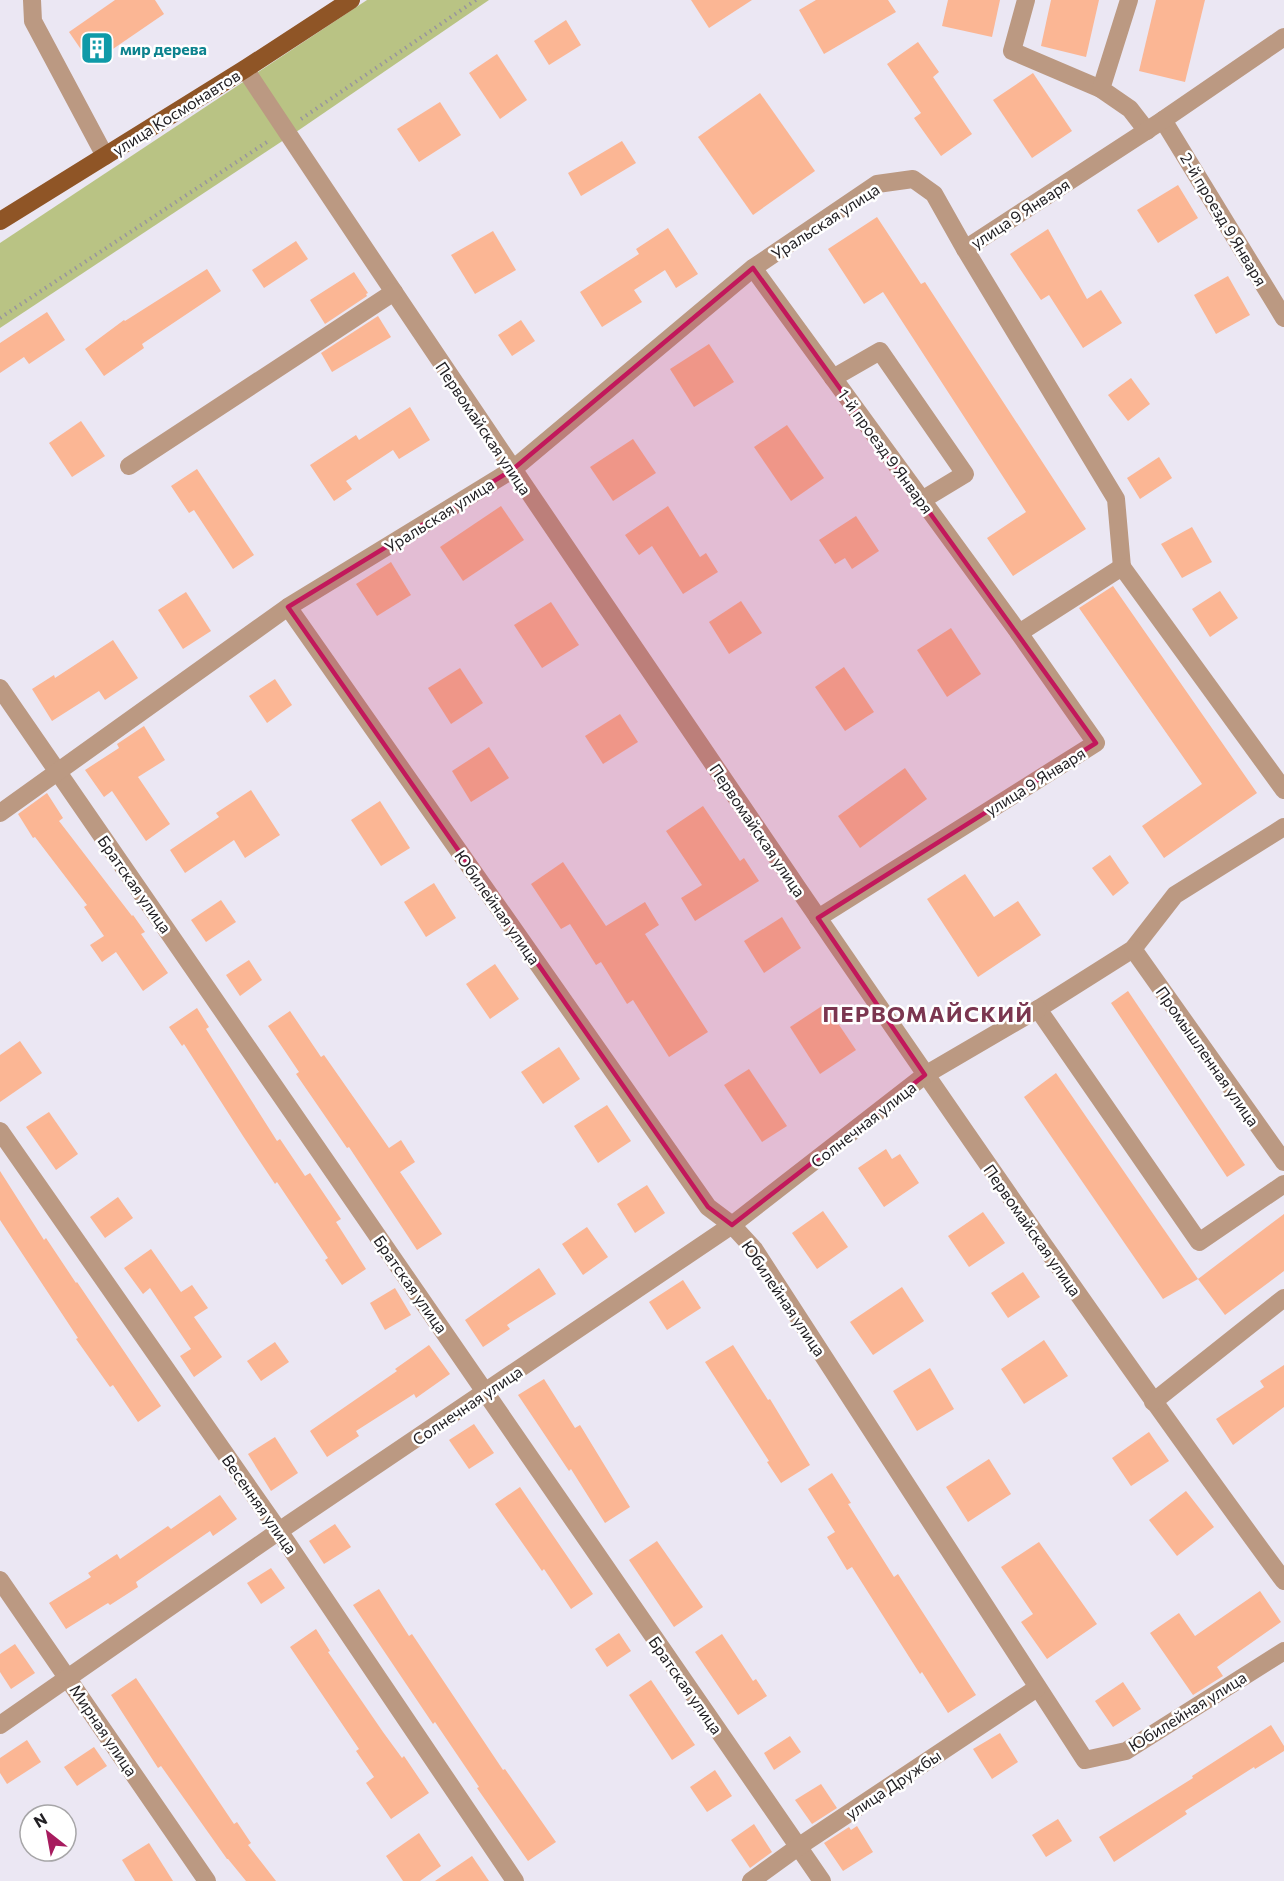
<svg xmlns="http://www.w3.org/2000/svg" width="1284" height="1881" viewBox="0 0 1284 1881" font-family="Commissioner,sans-serif">
<rect width="100%" height="100%" fill="#ebe7f3"/>
<polygon fill="#b9c384" points="367,0 489,0 299,130 0,328 0,243"/>
<g fill="#fbb694">
<polygon points="115,0 155,0 164,14 91,64 69,32"/>
<polygon points="691,0 752,0 709,28"/>
<polygon points="816,0 888,0 896,12 824,54 799,10"/>
<polygon points="948,0 1000,0 992,37 942,26"/>
<polygon points="1051,0 1099,0 1086,57 1041,46"/>
<polygon points="1156,0 1205,0 1185,82 1139,71"/>
<polygon points="566,20 581,45 549,65 534,41"/>
<polygon points="918,42 939,72 933,77 972,134 941,156 914,118 921,113 887,64"/>
<polygon points="497,54 527,100 500,119 469,73"/>
<polygon points="1033,73 1072,131 1032,158 993,100"/>
<polygon points="760,93 815,171 753,215 698,137"/>
<polygon points="440,102 461,135 419,162 397,129"/>
<polygon points="622,141 636,163 581,196 568,173"/>
<polygon points="1178,185 1198,218 1158,243 1137,210"/>
<polygon points="877,217 921,284 925,282 1086,529 1013,576 987,538 1026,512 883,292 864,304 828,249"/>
<polygon points="668,228 698,274 676,288 665,270 634,290 642,302 602,327 580,292 639,254 636,249"/>
<polygon points="1048,229 1087,299 1101,290 1122,323 1083,348 1049,295 1041,300 1010,254"/>
<polygon points="493,231 516,270 475,294 451,255"/>
<polygon points="296,241 308,259 264,288 252,270"/>
<polygon points="207,269 221,291 142,344 144,348 104,376 85,349 124,320 125,321"/>
<polygon points="354,272 368,293 366,294 367,296 325,324 310,300"/>
<polygon points="1228,276 1250,315 1216,334 1194,295"/>
<polygon points="47,312 65,340 29,364 24,357 0,373 0,343"/>
<polygon points="378,316 391,337 332,372 321,353"/>
<polygon points="521,320 535,341 512,356 498,335"/>
<polygon points="709,344 734,382 694,407 670,369"/>
<polygon points="1131,378 1150,404 1128,421 1108,395"/>
<polygon points="410,407 430,440 399,459 393,450 346,481 352,489 334,501 310,465 356,435 359,440"/>
<polygon points="81,421 105,456 72,477 49,443"/>
<polygon points="787,425 824,478 791,501 754,447"/>
<polygon points="633,439 656,473 613,501 590,467"/>
<polygon points="1159,457 1172,478 1140,499 1127,478"/>
<polygon points="197,469 254,555 233,569 194,510 189,513 171,486"/>
<polygon points="501,506 524,540 463,581 440,547"/>
<polygon points="668,506 700,557 706,553 718,572 683,594 652,546 639,555 625,535"/>
<polygon points="856,516 879,551 852,569 845,558 835,564 819,540"/>
<polygon points="1192,527 1212,562 1182,578 1161,544"/>
<polygon points="391,562 411,595 377,616 356,584"/>
<polygon points="1113,586 1257,793 1164,858 1142,826 1202,784 1079,608"/>
<polygon points="1220,591 1238,618 1210,637 1192,609"/>
<polygon points="186,592 211,631 183,649 158,610"/>
<polygon points="741,601 762,633 729,654 709,622"/>
<polygon points="551,602 579,645 542,668 514,625"/>
<polygon points="951,628 981,674 947,697 917,650"/>
<polygon points="113,640 138,678 105,700 99,691 52,721 32,689 54,675 55,678"/>
<polygon points="844,667 874,712 845,731 815,687"/>
<polygon points="460,668 483,703 451,724 428,688"/>
<polygon points="275,679 292,705 267,723 249,696"/>
<polygon points="620,714 638,742 603,764 585,736"/>
<polygon points="144,726 165,760 138,777 170,824 146,841 112,791 104,797 85,770 119,748 117,744"/>
<polygon points="489,747 509,778 471,802 452,771"/>
<polygon points="905,768 927,799 860,848 838,816"/>
<polygon points="251,790 280,835 245,858 234,840 185,873 170,850 219,817 216,813"/>
<polygon points="47,793 63,818 59,821 132,916 133,915 145,932 141,934 168,973 143,991 116,952 102,962 90,945 104,936 84,907 87,905 35,837 33,838 18,814"/>
<polygon points="380,801 410,848 381,866 351,820"/>
<polygon points="703,806 740,861 744,858 759,881 695,921 681,898 702,885 666,831"/>
<polygon points="1110,855 1129,883 1113,896 1092,868"/>
<polygon points="563,862 606,926 645,902 659,925 645,934 708,1032 669,1057 633,1000 627,1004 601,962 596,965 570,924 561,929 531,884"/>
<polygon points="965,874 994,917 1018,901 1041,935 978,977 927,899"/>
<polygon points="434,883 456,918 426,937 404,902"/>
<polygon points="221,900 236,922 206,942 191,920"/>
<polygon points="782,917 801,948 764,973 744,941"/>
<polygon points="249,960 262,980 240,996 226,975"/>
<polygon points="495,964 519,999 490,1019 466,984"/>
<polygon points="1128,991 1245,1165 1227,1177 1111,1003"/>
<polygon points="825,1004 856,1050 820,1074 790,1027"/>
<polygon points="197,1008 209,1027 206,1029 277,1141 280,1139 305,1176 310,1173 341,1219 336,1222 366,1269 342,1285 325,1260 328,1258 277,1182 275,1184 243,1136 184,1044 182,1046 169,1027"/>
<polygon points="290,1011 321,1057 324,1055 389,1148 401,1140 415,1162 400,1172 442,1234 417,1250 349,1147 347,1148 296,1074 299,1072 268,1026"/>
<polygon points="20,1041 42,1073 0,1102 0,1055"/>
<polygon points="559,1047 580,1079 543,1104 521,1072"/>
<polygon points="749,1069 787,1126 762,1142 724,1085"/>
<polygon points="1056,1073 1198,1279 1163,1299 1024,1097"/>
<polygon points="607,1105 631,1141 598,1163 574,1126"/>
<polygon points="49,1112 78,1154 56,1170 26,1127"/>
<polygon points="886,1149 892,1159 900,1154 919,1183 884,1207 858,1168"/>
<polygon points="0,1171 44,1240 46,1238 76,1283 77,1282 161,1406 138,1422 113,1385 110,1387 76,1339 78,1338 0,1220"/>
<polygon points="647,1185 665,1213 635,1233 617,1204"/>
<polygon points="118,1197 133,1218 105,1238 90,1217"/>
<polygon points="823,1211 848,1247 817,1269 792,1233"/>
<polygon points="983,1212 1005,1243 969,1267 948,1236"/>
<polygon points="1284,1214 1284,1271 1225,1315 1198,1279"/>
<polygon points="587,1227 608,1257 583,1275 562,1244"/>
<polygon points="151,1249 181,1292 192,1285 208,1308 194,1317 222,1357 194,1377 180,1356 191,1349 150,1288 143,1294 124,1268"/>
<polygon points="539,1268 556,1294 507,1325 510,1329 483,1347 465,1320"/>
<polygon points="1023,1272 1040,1297 1008,1318 991,1293"/>
<polygon points="683,1280 701,1308 667,1330 649,1302"/>
<polygon points="902,1287 924,1321 873,1355 850,1322"/>
<polygon points="395,1288 411,1315 385,1330 370,1303"/>
<polygon points="1044,1340 1068,1376 1024,1404 1001,1369"/>
<polygon points="275,1342 289,1362 261,1381 247,1361"/>
<polygon points="429,1345 450,1374 416,1398 414,1394 356,1431 359,1436 327,1457 310,1431 397,1371 395,1369"/>
<polygon points="733,1345 768,1400 770,1399 810,1465 781,1483 767,1462 769,1461 705,1362"/>
<polygon points="1284,1365 1284,1407 1233,1445 1216,1419 1264,1387 1260,1381"/>
<polygon points="930,1368 954,1409 917,1431 893,1391"/>
<polygon points="544,1379 575,1428 580,1425 630,1507 605,1523 571,1469 569,1471 518,1395"/>
<polygon points="474,1424 494,1453 469,1469 449,1440"/>
<polygon points="1149,1432 1169,1461 1131,1486 1112,1458"/>
<polygon points="275,1437 298,1473 271,1491 248,1454"/>
<polygon points="989,1459 1011,1494 968,1522 946,1487"/>
<polygon points="832,1473 851,1503 848,1504 894,1577 898,1574 976,1695 948,1713 922,1672 920,1674 852,1567 847,1570 827,1537 835,1532 808,1489"/>
<polygon points="520,1487 593,1594 571,1609 544,1569 542,1571 495,1504"/>
<polygon points="1186,1491 1214,1527 1177,1556 1149,1520"/>
<polygon points="220,1495 237,1519 213,1536 210,1531 136,1582 138,1587 110,1605 108,1603 66,1629 49,1603 91,1577 88,1573 117,1554 120,1559 168,1526 171,1529"/>
<polygon points="335,1524 351,1547 324,1564 309,1541"/>
<polygon points="657,1541 703,1607 674,1627 629,1560"/>
<polygon points="1039,1542 1097,1624 1047,1659 1021,1622 1033,1614 1001,1567"/>
<polygon points="271,1568 285,1588 261,1604 247,1583"/>
<polygon points="379,1589 409,1636 412,1634 503,1770 505,1769 556,1842 528,1861 477,1788 479,1787 435,1722 433,1724 353,1605"/>
<polygon points="1260,1591 1281,1622 1217,1667 1223,1676 1193,1695 1150,1633 1179,1613 1195,1636"/>
<polygon points="316,1629 330,1651 328,1652 383,1732 402,1758 404,1756 429,1793 391,1819 366,1783 374,1777 356,1751 359,1749 290,1647"/>
<polygon points="619,1633 631,1651 607,1667 595,1649"/>
<polygon points="722,1634 753,1681 756,1679 767,1696 738,1715 695,1652"/>
<polygon points="15,1644 35,1673 11,1689 0,1672 0,1654"/>
<polygon points="136,1678 234,1824 237,1822 251,1843 248,1845 276,1881 246,1881 228,1859 227,1859 161,1766 158,1768 111,1695"/>
<polygon points="651,1680 695,1745 672,1760 629,1695"/>
<polygon points="1123,1682 1141,1709 1113,1727 1095,1701"/>
<polygon points="1271,1725 1284,1746 1284,1751 1255,1769 1254,1767 1185,1811 1187,1814 1114,1862 1099,1837 1193,1778 1192,1776"/>
<polygon points="1000,1733 1018,1762 992,1779 973,1749"/>
<polygon points="790,1736 801,1752 774,1770 764,1753"/>
<polygon points="27,1740 41,1762 7,1784 0,1773 0,1758"/>
<polygon points="94,1747 107,1766 77,1786 64,1767"/>
<polygon points="715,1770 732,1796 707,1812 690,1787"/>
<polygon points="821,1784 837,1808 812,1824 795,1800"/>
<polygon points="1058,1819 1072,1841 1046,1857 1032,1835"/>
<polygon points="754,1824 772,1852 750,1868 731,1840"/>
<polygon points="857,1826 873,1852 843,1871 824,1843 849,1827 851,1830"/>
<polygon points="419,1833 441,1866 420,1881 403,1881 386,1856"/>
<polygon points="149,1843 173,1881 135,1881 122,1860"/>
<polygon points="472,1856 489,1881 435,1881"/>
</g>
<g fill="none" stroke-linecap="round" stroke-linejoin="round">
<g stroke="#98959e" stroke-width="4" stroke-dasharray="1.5 4.5" stroke-linecap="butt">
<polyline points="301,119 476,0"/>
<polyline points="0,318 270,140"/>
</g>
<g stroke="#bb9982" stroke-width="18">
<polyline points="32,0 33,21 105,156"/>
<polyline points="1026,0 1012,51 1101,89"/>
<polyline points="1129,0 1101,89 1130,109 1147,131"/>
<path d="M245,69C427,344 612,615 797,887C957,1120 1116,1353 1284,1581"/>
<polyline points="1163,120 1284,318"/>
<polyline points="753,268 1019,633"/>
<polyline points="833,378 880,351 965,474 922,500"/>
<polyline points="129,466 394,292"/>
<polyline points="1122,567 1116,499 965,249 1163,120 1284,37"/>
<polyline points="288,607 708,1207 732,1225 754,1249 1085,1760 1126,1751 1284,1651"/>
<polyline points="0,688 822,1881"/>
<polyline points="0,813 288,607 512,470 753,268 877,184 913,179 934,194 965,249"/>
<polyline points="1284,827 1175,895 1133,949 1038,1009 1199,1242 1284,1184"/>
<polyline points="818,918 1096,743 1019,633 1122,567 1284,790"/>
<polyline points="1133,949 1284,1162"/>
<polyline points="0,1131 279,1531 515,1881"/>
<polyline points="1153,1402 1284,1298"/>
<polyline points="0,1580 207,1881"/>
<polyline points="0,1725 279,1531 732,1225 925,1075 1038,1009"/>
<polyline points="751,1881 798,1847 1037,1688"/>
</g>
<polyline stroke="#8f5526" stroke-width="18" points="0,221 245,69 351,0"/>
</g>
<path fill="#c2185b" fill-opacity="0.2" stroke="#c2185b" stroke-width="4.5" stroke-linejoin="round" d="M753,268L1096,743L818,918L925,1075L732,1225L708,1207L288,607L512,470Z"/>
<defs>
<symbol id="building-square" viewBox="-11 -11 22 22"><rect x="-9" y="-9" width="18" height="18" rx="4" fill="#0f9aa8" stroke="#fff"/><path d="M-4-6H4V6H1V3H-1V6H-4ZM-2.5-4.3h1.7v1.8h-1.7ZM.8-4.3h1.7v1.8H.8ZM-2.5-1h1.7V.8h-1.7ZM.8-1h1.7V.8H.8Z" fill="#fff"/></symbol>
</defs>
<g fill-rule="evenodd">
<use href="#building-square" x="78" y="29" width="38" height="38"/>
</g>
<g text-anchor="middle" dominant-baseline="central" stroke-width="5" stroke-linejoin="round" paint-order="stroke">
<g font-size="16" font-weight="bold" fill="#0d838f" stroke="#fff" text-anchor="start">
<text x="120" y="48">мир дерева</text>
</g>
<g font-size="16" fill="#232125" stroke="#fff">
<text transform="translate(176 112) rotate(-32)">улица Космонавтов</text>
<text transform="translate(1020 213) rotate(-33)">улица 9 Января</text>
<text transform="translate(1224 219) rotate(59)">2-й проезд 9 Января</text>
<text transform="translate(825 221) rotate(-33)">Уральская улица</text>
<text transform="translate(484 428) rotate(56)">Первомайская улица</text>
<text transform="translate(886 451) rotate(54)">1-й проезд 9 Января</text>
<text transform="translate(439 515) rotate(-32)">Уральская улица</text>
<text transform="translate(1035 781) rotate(-32)">улица 9 Января</text>
<text transform="translate(758 830) rotate(56)">Первомайская улица</text>
<text transform="translate(135 884) rotate(55)">Братская улица</text>
<text transform="translate(498 907) rotate(55)">Юбилейная улица</text>
<text transform="translate(1208 1056) rotate(55)">Промышленная улица</text>
<text transform="translate(863 1124) rotate(-38)">Солнечная улица</text>
<text transform="translate(1033 1230) rotate(55)">Первомайская улица</text>
<text transform="translate(411 1284) rotate(55)">Братская улица</text>
<text transform="translate(784 1298) rotate(56)">Юбилейная улица</text>
<text transform="translate(467 1405) rotate(-34)">Солнечная улица</text>
<text transform="translate(260 1504) rotate(55)">Весенняя улица</text>
<text transform="translate(686 1685) rotate(55)">Братская улица</text>
<text transform="translate(1187 1711) rotate(-32)">Юбилейная улица</text>
<text transform="translate(104 1730) rotate(56)">Мирная улица</text>
<text transform="translate(893 1784) rotate(-34)">улица Дружбы</text>
</g>
<g font-size="22" font-weight="bold" letter-spacing="1.5" fill="#7b3650" stroke="#fff">
<text x="928" y="1013">ПЕРВОМАЙСКИЙ</text>
</g>
</g>
<g transform="translate(48 1833) rotate(329)"><circle r="28" fill="#ffffff" stroke="#a7a6a8" stroke-width="1.5"/>
<path d="M0-4.5L10 22L0 15L-10 22Z" fill="#a71c5f"/>
<text y="-9" font-size="16" font-weight="bold" text-anchor="middle" fill="#232125">N</text>
</g>
</svg>
